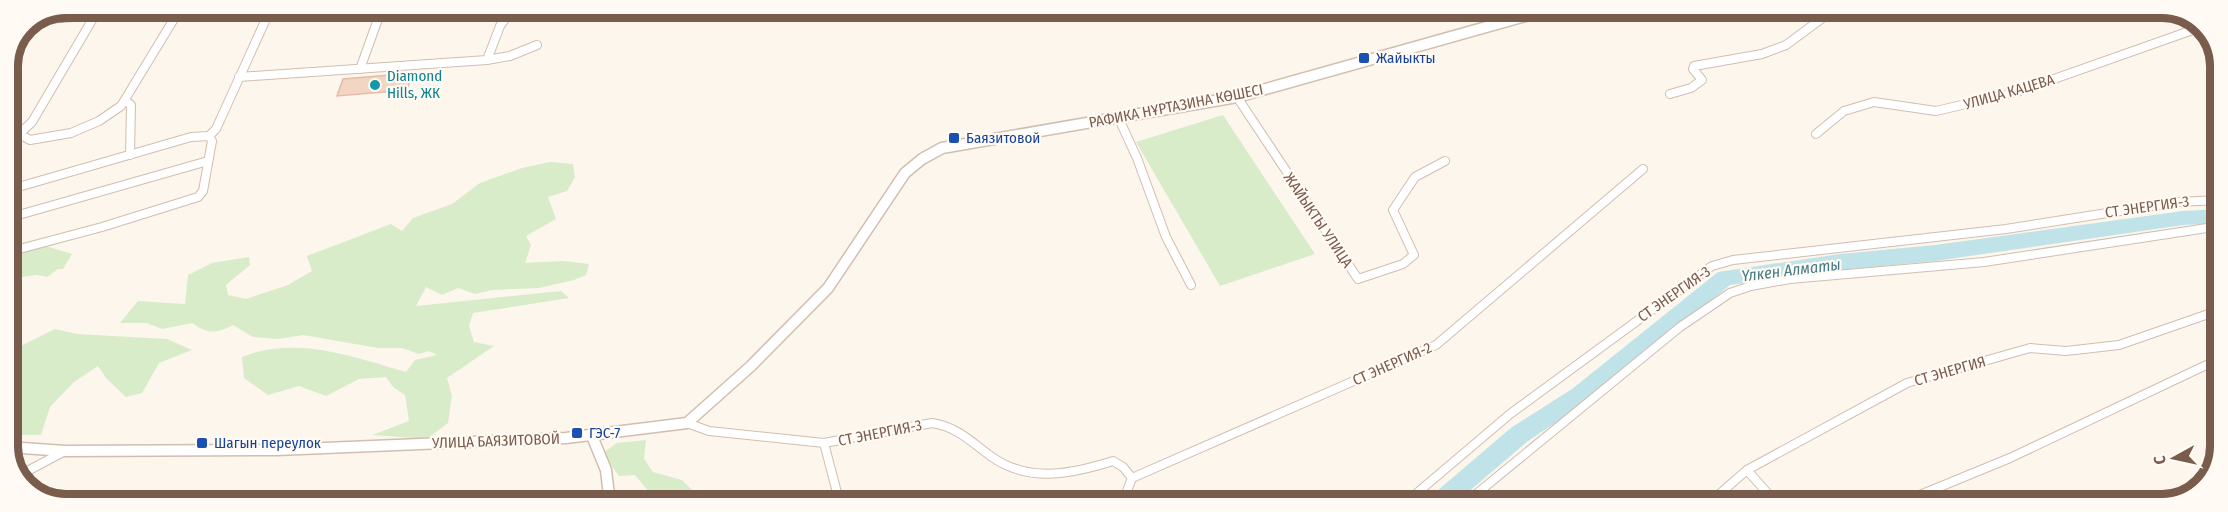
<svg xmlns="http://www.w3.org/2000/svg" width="2228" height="512" viewBox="0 0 2228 512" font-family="'Fira Sans Condensed',sans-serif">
<rect width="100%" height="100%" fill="#fdf6ec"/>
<g fill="#d8ecc9">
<polygon points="1223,115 1315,254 1220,286 1136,142"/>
<path d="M550,162L573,164L575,177L567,191L548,197L556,219L526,236L531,245L525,263L563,261L589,264L586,275L574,280L539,288L492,290L475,294L458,288L442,295L426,287L416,306L561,291L569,298L473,313L469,326L474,342L494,346L447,378L452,396L448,423L427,439L372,435L409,421L405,395L393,387L386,377L359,379L326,396L299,386L268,395L244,378L242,357C295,335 354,357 406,372L415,360L437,355L429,351L419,354L402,348H378L303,335L278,339L253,337L233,325C216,334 208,334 192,323L162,329L147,323H120L138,301L185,304L188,275L212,263L249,257L250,265L226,285L228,295L246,299L288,285L312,271L307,256L391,224L402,231L413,218L452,204L480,183L522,168Z"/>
<polygon points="42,245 72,254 63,269 58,269 47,277 37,275 22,277 8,272 8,256"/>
<polygon points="55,329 77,334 167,339 192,350 159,363 142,393 126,397 107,379 98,366 74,382 50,407 41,435 8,435 8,347 15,349"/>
<polygon points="646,440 644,459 653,472 682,480 698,496 719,498 717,504 659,504 635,475 619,476 603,453 617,443"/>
</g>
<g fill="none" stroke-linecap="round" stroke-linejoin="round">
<polygon fill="#bfe3e8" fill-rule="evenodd" points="2220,209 2220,223 2183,225 1935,261 1840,270 1730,285 1588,401 1528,441 1454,504 1427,504 1430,497 1512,427 1572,389 1718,272 1840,254 1935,245 2183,211"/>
</g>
<polygon fill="#f3d5c3" stroke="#e6bba3" stroke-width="1.5" points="413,73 407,90 337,96 343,79"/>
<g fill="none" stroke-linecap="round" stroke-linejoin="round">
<defs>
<g id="minor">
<polyline points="750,14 789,8"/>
<polyline points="35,20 190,8"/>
<polyline points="487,60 510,56 537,45"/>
<polyline points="360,69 382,8"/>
<polyline points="239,77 487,60 500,26 513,8"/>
<polyline points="1670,94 1691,88 1702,80 1693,69 1694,66 1762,54 1786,45 1836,8"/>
<polyline points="1237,97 1358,279 1403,264 1414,255 1393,210 1415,177 1445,161"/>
<polyline points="126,101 131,105 130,155"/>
<polyline points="1119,119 1137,158 1166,237 1191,285"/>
<polyline points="19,134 30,140 71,133 99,121 121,106 180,9"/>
<polyline points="1816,134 1844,111 1874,102 1936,111 2017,92 2204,26"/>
<polyline points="8,136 19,134 32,122 95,15"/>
<polyline points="209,136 216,129 271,8"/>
<polyline points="8,190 191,137 209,136 212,141 203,191 198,197 102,227 8,252"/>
<polyline points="8,218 208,161"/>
<path d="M687,423L709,431L824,443L932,423C958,427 971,442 992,457C1029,483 1072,474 1113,461L1123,467L1132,478L1122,504"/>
<polyline points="824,443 840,504"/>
<polyline points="1747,470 1777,504"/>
<polyline points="18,476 65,451"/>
<polyline points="1132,478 1436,345 1643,169"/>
<polyline points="1404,504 1510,414 1712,266 1733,260 2006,229 2177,202 2220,200"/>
<polyline points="1464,504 1680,327 1730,293 1751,286 1790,279 1984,262 2220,226"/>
<polyline points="1708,504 1747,470 1907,383 2030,348 2066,351 2119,345 2220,310"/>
<polyline points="1898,504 2010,458 2219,359"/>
</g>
<g id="tertiary">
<polyline points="592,436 606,470 610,504"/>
<polyline points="8,447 65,451 277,450 566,438 687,423 751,366 828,288 905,173 922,159 942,148 1237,97 1554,8"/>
</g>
</defs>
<use href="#minor" stroke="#d1beb0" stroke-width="10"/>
<use href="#tertiary" stroke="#d1beb0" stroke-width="13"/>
<use href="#minor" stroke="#fff" stroke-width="8"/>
<use href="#tertiary" stroke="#fff" stroke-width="10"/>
</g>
<g fill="#1a4fb4" stroke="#fffaf3" stroke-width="2">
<rect x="1358" y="52" width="12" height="12" rx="3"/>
<rect x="948" y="132" width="12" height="12" rx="3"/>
<rect x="571" y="427" width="12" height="12" rx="3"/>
<rect x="196" y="437" width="12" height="12" rx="3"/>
</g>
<circle fill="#0f9aa8" stroke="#fffaf3" stroke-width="2" cx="375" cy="85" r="6"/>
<g text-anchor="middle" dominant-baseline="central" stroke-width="4.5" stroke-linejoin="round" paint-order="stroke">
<g font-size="15" fill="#164399" stroke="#fffaf3" text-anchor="start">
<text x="1376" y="58">Жайыкты</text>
<text x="966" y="138">Баязитовой</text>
<text x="589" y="433">ГЭС-7</text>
<text x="214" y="443">Шагын переулок</text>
</g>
<g font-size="15" fill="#0d838f" stroke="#fffaf3" text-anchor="start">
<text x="387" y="76">Diamond<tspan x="387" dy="17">Hills, ЖК</tspan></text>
</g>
<g font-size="15" fill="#7a5c4d" stroke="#fffaf3">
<text transform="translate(2009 92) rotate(-16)">УЛИЦА КАЦЕВА</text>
<text transform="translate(1176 106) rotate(-11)">РАФИКА НҰРТАЗИНА КӨШЕСІ</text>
<text transform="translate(2147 207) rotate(-8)">СТ ЭНЕРГИЯ-3</text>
<text transform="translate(1318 220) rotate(56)">ЖАЙЫКТЫ УЛИЦА</text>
<text transform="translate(1674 294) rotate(-35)">СТ ЭНЕРГИЯ-3</text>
<text transform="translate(1392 364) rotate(-24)">СТ ЭНЕРГИЯ-2</text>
<text transform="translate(1950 371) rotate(-16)">СТ ЭНЕРГИЯ</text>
<text transform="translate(880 433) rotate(-11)">СТ ЭНЕРГИЯ-3</text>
<text transform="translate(496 441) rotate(-2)">УЛИЦА БАЯЗИТОВОЙ</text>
</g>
<g font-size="16" font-style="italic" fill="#437c86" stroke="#fffaf3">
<text transform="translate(1791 270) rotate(-7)">Үлкен Алматы</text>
</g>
</g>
<path d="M0 0H2228V512H0ZM66 18H2162A48 48 0 0 1 2210 66V446A48 48 0 0 1 2162 494H66A48 48 0 0 1 18 446V66A48 48 0 0 1 66 18Z" fill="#fffaf3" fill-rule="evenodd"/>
<path fill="none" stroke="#7a5c4d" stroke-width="8" d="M66 18H2162A48 48 0 0 1 2210 66V446A48 48 0 0 1 2162 494H66A48 48 0 0 1 18 446V66A48 48 0 0 1 66 18Z"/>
<g transform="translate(2174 458) rotate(262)" stroke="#fffaf3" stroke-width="4.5" paint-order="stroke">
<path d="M0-4.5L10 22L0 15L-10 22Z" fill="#7a5c4d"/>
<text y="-9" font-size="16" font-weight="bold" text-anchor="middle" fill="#7a5c4d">С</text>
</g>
</svg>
